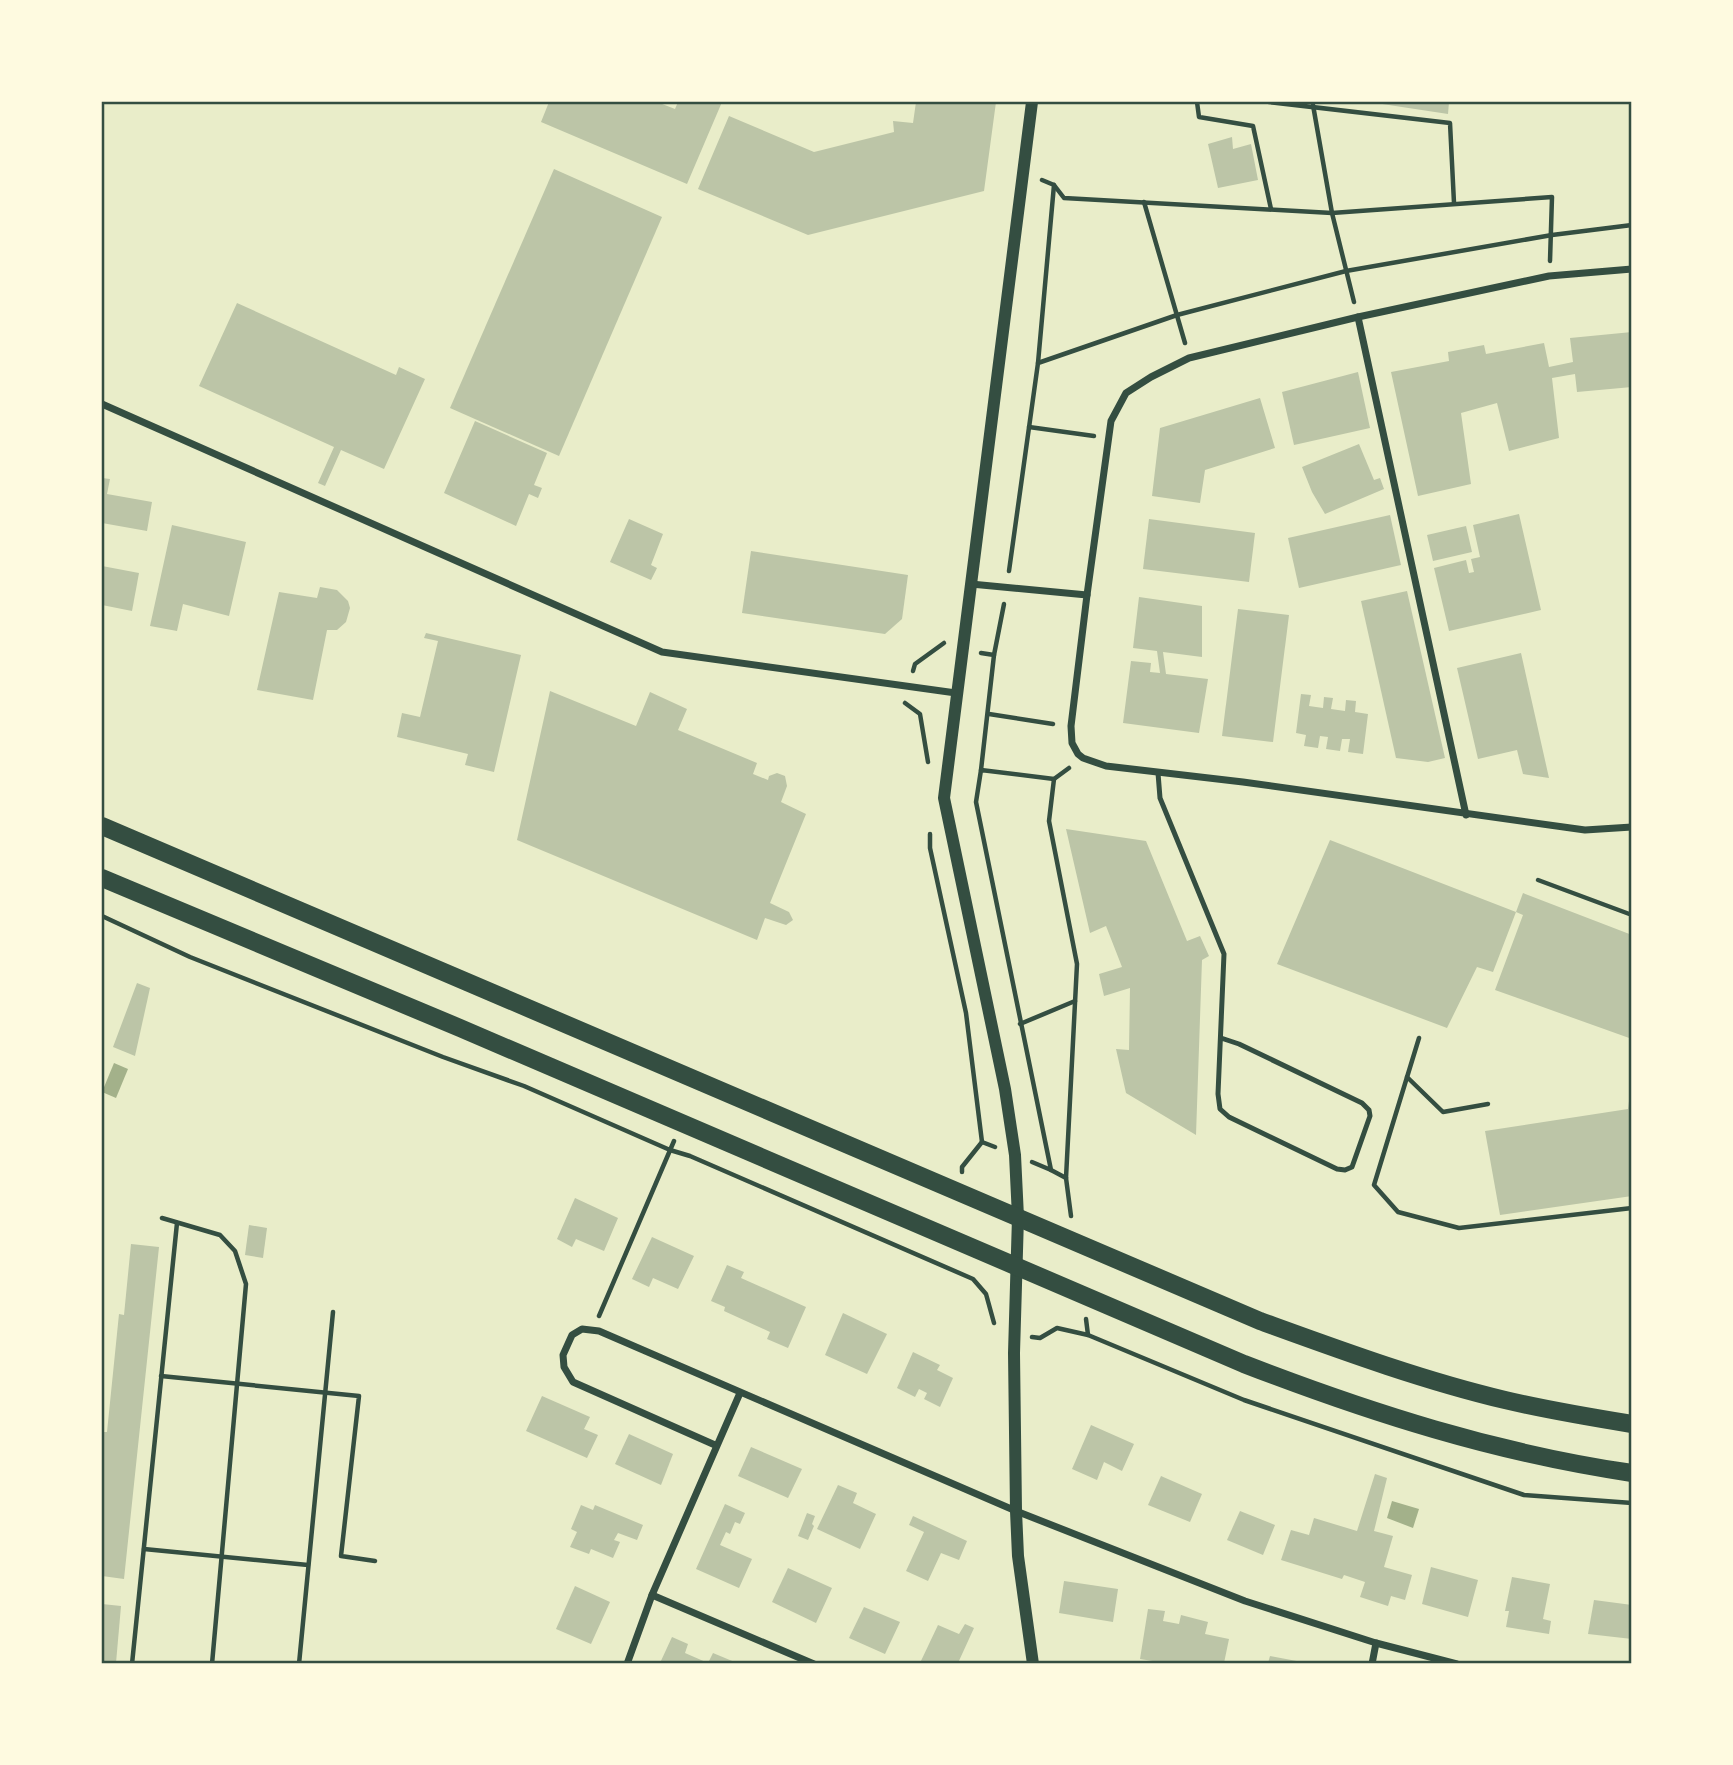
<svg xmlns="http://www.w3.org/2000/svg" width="1733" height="1765" viewBox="0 0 1733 1765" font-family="'Public Sans',sans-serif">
<rect width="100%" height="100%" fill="#e9edc9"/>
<g fill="#a3b18a">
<polygon points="114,1063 128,1069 116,1098 102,1092"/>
<polygon points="1392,1501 1419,1509 1413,1528 1387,1518"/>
</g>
<g fill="#bcc5a7">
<polygon points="549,102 657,102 675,109 678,102 722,102 687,184 541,122"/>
<polygon points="916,102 996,102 984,191 808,235 698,189 729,116 814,152 894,132 893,121 913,123"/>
<polygon points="1369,102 1449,102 1448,114"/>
<polygon points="1232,137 1233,149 1251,144 1258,180 1218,188 1208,144"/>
<polygon points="554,169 662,217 559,456 450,408"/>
<polygon points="237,303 396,375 399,367 425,379 384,469 341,450 325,486 318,483 334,447 199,386"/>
<polygon points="1632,332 1632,387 1577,392 1575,374 1552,378 1559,438 1509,451 1497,403 1461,413 1471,484 1418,496 1391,372 1449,361 1448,352 1484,345 1486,354 1544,343 1549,367 1573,362 1570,338"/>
<polygon points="1358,372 1370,428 1294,445 1282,392"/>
<polygon points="1260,398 1275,448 1205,470 1200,503 1152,496 1160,428"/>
<polygon points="475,421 547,453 534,485 542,488 538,498 529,494 516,526 444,493"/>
<polygon points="1359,444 1374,480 1380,478 1384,489 1325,514 1312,492 1302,467"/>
<polygon points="102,478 110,479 107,494 152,502 147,531 102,523"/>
<polygon points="1519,514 1541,610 1449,631 1434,568 1466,560 1469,573 1474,572 1471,559 1480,557 1473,525"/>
<polygon points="1390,515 1401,565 1299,588 1288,538"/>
<polygon points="629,519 663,534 651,565 657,568 651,580 610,562"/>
<polygon points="1149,519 1255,533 1249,582 1143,569"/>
<polygon points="172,525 246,542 229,616 183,604 177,631 150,626"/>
<polygon points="1466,526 1472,552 1433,561 1427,535"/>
<polygon points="751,551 908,575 902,619 885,634 742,613"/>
<polygon points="102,566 139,573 132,611 102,605"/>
<polygon points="320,587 337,590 348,601 350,608 346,622 337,630 327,630 313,700 257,690 279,592 317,598"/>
<polygon points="1407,591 1445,758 1428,762 1396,758 1361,601"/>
<polygon points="1139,597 1202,606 1202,657 1163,652 1166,674 1208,679 1199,733 1123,723 1131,661 1151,663 1150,672 1160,673 1157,651 1133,648"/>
<polygon points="1238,609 1289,615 1273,742 1222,736"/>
<polygon points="426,633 521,655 494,772 465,765 468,754 397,737 402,713 420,717 438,641 424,638"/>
<polygon points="1521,653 1549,778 1523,774 1517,750 1478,759 1464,698 1457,668"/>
<polygon points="550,691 636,726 650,692 687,709 678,730 757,763 753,774 768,780 769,776 777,773 785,776 787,786 781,802 806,814 770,903 789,912 793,920 786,925 765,918 757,940 517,840"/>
<polygon points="1301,694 1311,695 1309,706 1323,708 1324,697 1333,698 1331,709 1345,711 1346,700 1356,701 1355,712 1368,714 1363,754 1348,752 1350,739 1342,739 1340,751 1326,749 1328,737 1320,736 1318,748 1304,746 1306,735 1296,733"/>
<polygon points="1066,829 1146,841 1187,941 1200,936 1209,956 1202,960 1196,1135 1126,1093 1116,1049 1129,1050 1130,988 1104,996 1099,974 1122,967 1106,926 1090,933"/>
<polygon points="1330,840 1516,912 1493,972 1477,967 1447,1028 1277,964"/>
<polygon points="1523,893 1632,935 1632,1039 1495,990 1523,915 1516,912"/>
<polygon points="137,983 150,988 135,1056 113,1047"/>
<polygon points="1630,1093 1632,1196 1500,1215 1485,1131 1628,1109"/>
<polygon points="575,1198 618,1218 604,1251 576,1239 572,1247 557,1239"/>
<polygon points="249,1225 267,1228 263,1258 245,1255"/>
<polygon points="652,1237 694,1256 678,1289 653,1278 649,1287 632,1279"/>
<polygon points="131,1244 159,1247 124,1579 102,1576 102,1432 107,1432 119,1314 124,1315"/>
<polygon points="727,1265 744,1272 741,1278 806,1307 788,1348 767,1339 770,1332 724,1311 725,1307 711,1301"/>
<polygon points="843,1313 887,1334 867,1374 825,1355"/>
<polygon points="913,1352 940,1365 937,1370 953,1378 940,1407 924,1399 927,1393 919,1389 915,1397 897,1388"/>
<polygon points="542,1396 590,1417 584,1429 598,1435 587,1458 526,1431"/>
<polygon points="1091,1425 1134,1444 1122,1471 1104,1462 1097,1480 1072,1469"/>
<polygon points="629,1434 673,1454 661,1485 615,1464"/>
<polygon points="751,1447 802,1469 788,1498 738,1476"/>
<polygon points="1375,1474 1387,1478 1374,1531 1393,1536 1384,1567 1412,1575 1405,1600 1391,1596 1388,1606 1360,1597 1365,1582 1344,1575 1342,1579 1281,1560 1291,1530 1309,1535 1314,1518 1357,1531"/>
<polygon points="1161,1476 1202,1494 1190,1522 1148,1505"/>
<polygon points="838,1485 857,1493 853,1503 876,1514 860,1549 817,1529"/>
<polygon points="725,1504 745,1513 740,1524 735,1522 730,1534 726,1532 720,1545 752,1559 739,1588 696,1569"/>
<polygon points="581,1505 593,1510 595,1505 643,1525 637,1540 618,1533 614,1540 620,1542 613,1558 591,1549 589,1554 570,1547 577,1532 571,1529"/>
<polygon points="1240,1511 1275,1525 1263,1555 1227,1540"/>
<polygon points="807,1513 815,1516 812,1524 814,1526 808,1540 798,1536"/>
<polygon points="913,1516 967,1541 959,1560 941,1553 928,1581 906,1571 924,1532 909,1525"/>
<polygon points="1431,1567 1478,1580 1468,1617 1422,1604"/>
<polygon points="788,1568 832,1588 816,1623 772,1602"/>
<polygon points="1512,1577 1550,1584 1543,1619 1551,1621 1549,1634 1506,1627 1509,1611 1505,1611"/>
<polygon points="1064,1581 1118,1589 1113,1622 1059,1613"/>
<polygon points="575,1586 610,1602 591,1644 556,1629"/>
<polygon points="1594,1600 1632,1605 1632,1639 1588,1634"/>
<polygon points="102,1604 121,1606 116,1663 102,1663"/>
<polygon points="864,1607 900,1622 885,1654 849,1638"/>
<polygon points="1148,1609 1165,1611 1163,1621 1179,1624 1181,1615 1208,1622 1205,1634 1229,1639 1224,1663 1165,1663 1140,1659"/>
<polygon points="965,1624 974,1628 958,1663 920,1663 938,1625 959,1634"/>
<polygon points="672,1637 688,1644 685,1653 708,1663 660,1663"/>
<polygon points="713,1653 737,1663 708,1663"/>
<polygon points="1270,1656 1302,1662 1302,1663 1268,1663"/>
</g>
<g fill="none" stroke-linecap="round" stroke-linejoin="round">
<g stroke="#344e41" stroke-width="4.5">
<polyline points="1197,102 1199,117 1253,126 1271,209"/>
<polyline points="1269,102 1450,123 1454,203"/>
<polyline points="1313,105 1332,213 1354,302"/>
<polyline points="1054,185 1064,198 1332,213 1552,197 1550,261"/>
<polyline points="1144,202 1185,343"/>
<polyline points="1038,363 1054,185 1042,180"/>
<polyline points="1029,427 1094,436"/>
<polyline points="1009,571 1038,363 1177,315 1346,271 1552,235 1632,225"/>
<polyline points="981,653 994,655 981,770"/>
<polyline points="994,655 1004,604"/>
<polyline points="913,671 915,664 944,643"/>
<polyline points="905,703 920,714 928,762"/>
<polyline points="989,714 1053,724"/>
<polyline points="1054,779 1049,821 1077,964 1066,1178 1071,1216"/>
<polyline points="930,834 930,848 966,1013 982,1142 995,1147"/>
<polyline points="1538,880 1632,915"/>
<polyline points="102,916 190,957 443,1057 524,1086 670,1150 690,1156 973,1279 986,1294 994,1323"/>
<polyline points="1020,1024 1075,1001"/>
<polyline points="1419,1038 1374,1185 1398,1212 1459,1228 1632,1208"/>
<polyline points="1407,1077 1443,1112 1488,1104"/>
<polyline points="1032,1162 1051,1170"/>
<polyline points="962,1172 962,1167 982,1142"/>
<polyline points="1066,1178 1051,1170 976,802 981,770 1054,779 1069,768"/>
<polyline points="162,1218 220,1235 235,1251 246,1284 212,1664"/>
<polyline points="599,1316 674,1141"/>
<polyline points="1086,1319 1088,1335"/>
<polyline points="1032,1337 1040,1338 1057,1328 1088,1335 1244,1400 1524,1495 1632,1503"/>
<polyline points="161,1376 359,1396 341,1556 375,1561"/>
<polyline points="144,1549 308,1565"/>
<polyline points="132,1664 177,1223"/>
<polyline points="299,1664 333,1312"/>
</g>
<polyline stroke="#344e41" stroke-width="5" points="1158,773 1160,798 1224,954 1218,1094 1220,1109 1229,1117 1337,1169 1345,1170 1352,1167 1370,1116 1369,1110 1362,1103 1239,1044 1221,1038"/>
<g stroke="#344e41" stroke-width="7">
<polyline points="1358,317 1466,815"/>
<polyline points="102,404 662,652 956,693"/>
<polyline points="971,584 1087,595 1071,726 1072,743 1078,754 1083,758 1106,766 1243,782 1585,830 1632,827"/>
<polyline points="1087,595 1111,421 1126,393 1151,377 1189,358 1358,317 1549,276 1632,269"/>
<polyline points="715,1445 573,1382 564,1367 563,1355 572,1335 582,1329 599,1331 1016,1511 1245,1601 1376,1643 1457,1664"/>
<polyline points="652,1595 814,1664"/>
<polyline points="627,1664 652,1595 740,1393"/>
<polyline points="1372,1664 1376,1643"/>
</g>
<polyline stroke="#344e41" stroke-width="12" points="1032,102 944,798 1005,1089 1015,1155 1018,1217 1014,1353 1016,1511 1018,1556 1033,1664"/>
<g stroke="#344e41" stroke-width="18">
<path d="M102,826L1260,1321C1340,1350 1421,1380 1505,1400C1547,1410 1589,1417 1632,1424"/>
<path d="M102,878L460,1028L1244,1364C1371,1413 1496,1453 1632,1473"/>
</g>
</g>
<rect width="1733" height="1765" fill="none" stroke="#fefae0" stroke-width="206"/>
<rect x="103" y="103" width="1527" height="1559" fill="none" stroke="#344e41" stroke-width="2.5"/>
</svg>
